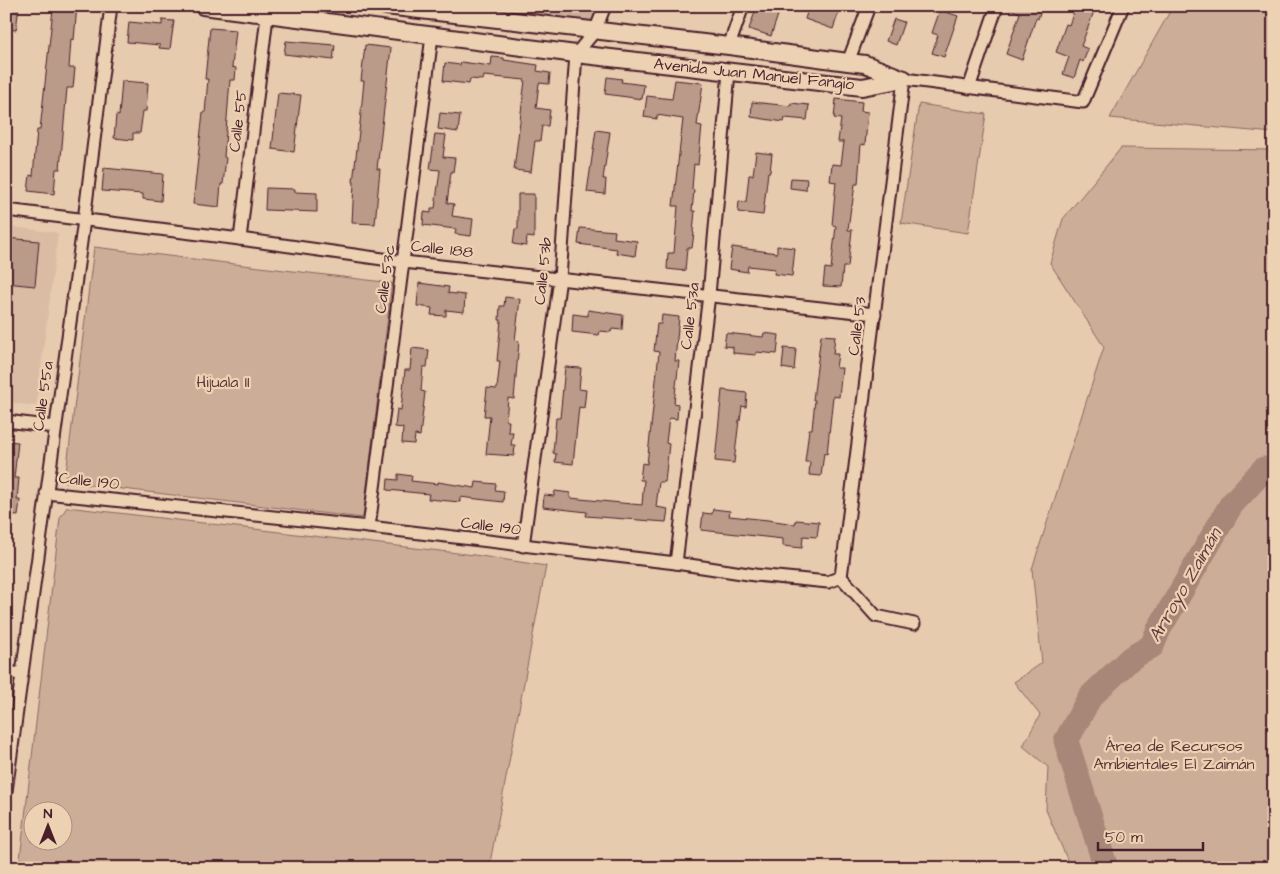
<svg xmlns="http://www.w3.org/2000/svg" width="1280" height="874" viewBox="0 0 1280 874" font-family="'Architects Daughter',sans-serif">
<rect width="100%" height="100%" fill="#e6cbae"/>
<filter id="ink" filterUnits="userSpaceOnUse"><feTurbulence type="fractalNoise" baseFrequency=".02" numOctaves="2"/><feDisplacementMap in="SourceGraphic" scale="10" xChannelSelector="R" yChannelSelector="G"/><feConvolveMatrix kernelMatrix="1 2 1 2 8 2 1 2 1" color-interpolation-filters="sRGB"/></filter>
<g filter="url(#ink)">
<polygon fill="#d9bca3" points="6,226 58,233 36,406 6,402"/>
<g fill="#ccae98" stroke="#8b6662" fill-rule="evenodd">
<polygon points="470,6 600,6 592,28 469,14"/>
<polygon points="1173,6 1274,6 1274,133 1110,118"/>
<polygon points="919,104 986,114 968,233 901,223"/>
<polygon points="1121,148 1274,150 1274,868 1066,868 1067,859 1046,810 1048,767 1023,746 1040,715 1014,682 1042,663 1032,569 1104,347 1050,263 1063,219"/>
<polygon points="94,247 392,283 363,518 65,482"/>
<path d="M67,507L474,555L546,566L489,868H19L60,518ZM32,812H62V842H32Z"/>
</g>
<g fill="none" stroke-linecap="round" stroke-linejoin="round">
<polyline stroke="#a88779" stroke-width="25" points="1106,868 1066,741 1090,697 1131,658 1152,646 1159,629 1231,505 1264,469 1274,470"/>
</g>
<g fill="#ba9a89" stroke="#4a1f2b">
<polygon points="6,6 19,6 16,30 6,29"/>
<polygon points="62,6 77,6 74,40 71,39 69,68 75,68 73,88 67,88 60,169 56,169 54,194 28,191 30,175 33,176 37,130 40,130 53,9 61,10"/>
<polygon points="757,6 781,6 771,36 749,29"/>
<polygon points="809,6 841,6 833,29 805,19"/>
<polygon points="1007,6 1042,6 1038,19 1036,18 1022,60 1006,54 1020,13 1007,8"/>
<polygon points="1076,6 1096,6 1081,46 1088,49 1083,62 1080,60 1074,78 1063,74 1069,57 1056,52 1066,24 1069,25"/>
<polygon points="940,10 958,16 944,57 932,53 938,35 932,33"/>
<polygon points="894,19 904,22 896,45 886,41"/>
<polygon points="162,20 174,21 170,49 159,48 160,45 127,42 129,22 162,25"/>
<polygon points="210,28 236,30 232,67 236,68 235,80 230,80 224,157 226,158 225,167 223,184 221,184 219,207 193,204 203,112 205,113 208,79 205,79"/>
<polygon points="286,41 335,45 333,60 284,54"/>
<polygon points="365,45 391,48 377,169 380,169 375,224 352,223 354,182 353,182 360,123 364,81 361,81"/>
<polygon points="492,57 504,58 504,60 538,65 537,71 550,73 549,84 539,83 536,108 550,110 548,126 542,126 540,141 535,141 531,172 514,170 525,80 484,76 483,80 470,79 469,84 443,81 445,63 460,65 461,62 491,66"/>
<polygon points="607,77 622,79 621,82 644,85 642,99 605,94"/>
<polygon points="675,80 703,83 697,125 702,126 698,165 694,164 692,189 694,190 692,211 695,211 693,232 694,233 692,248 687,248 685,271 667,269 668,253 674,253 678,206 673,206 683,119 657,115 657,119 644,117 647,96 672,99"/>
<polygon points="122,81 148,83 146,111 143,111 140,133 133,133 133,140 114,138 116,115 119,116"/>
<polygon points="278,93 301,95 294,152 272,149"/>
<polygon points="836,99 862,102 861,111 868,112 865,145 861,144 858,184 855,184 852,206 851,206 848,230 852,230 848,267 843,267 841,287 823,286 825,268 831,269 836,226 832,225 836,182 830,181 832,164 841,165 844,142 838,142 841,119 834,118"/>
<polygon points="752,102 791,106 791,103 809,105 807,120 785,118 784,122 751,117"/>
<polygon points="440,113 460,115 458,132 438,129"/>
<polygon points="596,130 610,132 603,179 606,179 605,194 587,192"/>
<polygon points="435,134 446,135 443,157 455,158 453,172 451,172 447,203 454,204 452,216 473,219 471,236 455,234 456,229 423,225 424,212 431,213 431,208 435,208 440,170 430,169"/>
<polygon points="756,152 772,154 770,172 768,172 763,215 738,212 739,201 746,202 749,175 753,175"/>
<polygon points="104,168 163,174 161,201 143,199 143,194 102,191"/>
<polygon points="791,178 807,179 806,190 790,188"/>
<polygon points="266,188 295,189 295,192 317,193 317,212 265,210"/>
<polygon points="518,194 534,194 534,238 527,237 526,246 513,244 515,229 518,229"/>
<polygon points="580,228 615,231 614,238 637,241 635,256 616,253 617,249 578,244"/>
<polygon points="6,238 39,241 35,286 6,283"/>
<polygon points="777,246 795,248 792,276 774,274 775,269 748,266 747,272 729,269 732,247 777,253"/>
<polygon points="419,283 449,287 448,293 465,295 464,312 446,310 446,316 431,315 432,308 417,306"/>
<polygon points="505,297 520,299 515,340 519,341 514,399 508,398 506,421 509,421 508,432 513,432 511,445 515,445 514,456 486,454 490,416 484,416 487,388 497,389 500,361 497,361 501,320 499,320 500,306 504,306"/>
<polygon points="588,310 623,315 622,330 612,329 611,332 600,331 599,335 572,332 573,314 588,316"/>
<polygon points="662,315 679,317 675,361 679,361 674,403 678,404 677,419 669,418 666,443 669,444 665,482 659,482 656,507 668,509 666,522 586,516 587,512 543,507 544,495 554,496 555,491 570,493 570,498 642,505 644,480 640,480 642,463 647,464 659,352 654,351 657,324 661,324"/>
<polygon points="726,333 763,337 764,333 779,335 777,354 756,352 756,355 733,353 733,347 724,346"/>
<polygon points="821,335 835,336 833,354 838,354 836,368 842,368 839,397 833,396 827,454 824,453 821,476 809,475 810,462 805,462 809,429 812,429 815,400 813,400"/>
<polygon points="412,348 429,350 427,367 423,367 421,391 425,392 420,436 415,435 414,444 402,443 403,428 395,427 397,409 401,410 405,370 410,370"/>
<polygon points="784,348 796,349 794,370 782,368"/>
<polygon points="565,367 581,368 579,389 586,390 584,408 579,407 573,464 555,462 556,454 553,453 556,418 560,418"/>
<polygon points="722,390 747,393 746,407 742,406 740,421 739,420 734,463 715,461"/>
<polygon points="6,441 18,442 14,478 19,478 17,500 20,500 18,516 6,514"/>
<polygon points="398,474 412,476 411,481 438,484 438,482 475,488 476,482 496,484 495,490 504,491 503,502 460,497 460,502 428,499 429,494 387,490 388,479 398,480"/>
<polygon points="713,509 730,511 729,516 768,520 795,524 796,520 819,522 817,537 803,536 802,548 783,546 783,539 701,530 703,513 712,514"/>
</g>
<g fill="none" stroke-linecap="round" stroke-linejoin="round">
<defs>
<g id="minor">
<polyline points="729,46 743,6"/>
<polyline points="848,62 869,6"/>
<polyline points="969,88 997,6"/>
<polyline points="6,210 240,239 404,262 875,314"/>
<polyline points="240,239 268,8"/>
<polyline points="6,421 55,427"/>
<polyline points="46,493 369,527 676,563 755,575 828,582 841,577"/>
<polyline points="369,527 432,36"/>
<polyline points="523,546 560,278 576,54 595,31 605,6"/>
<polyline points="676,563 709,295 729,72"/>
<polyline points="841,577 904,79 1083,102 1123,6"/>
<polyline points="841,577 876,616 914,624"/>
<polyline points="6,672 22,674"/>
<polyline points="6,791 84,220 111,6"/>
</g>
<g id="secondary">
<polyline points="203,6 576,54 862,87 904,79"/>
<polyline points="386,6 729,46 848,62 865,64 904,79"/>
</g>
</defs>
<use href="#minor" stroke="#4a1f2b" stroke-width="15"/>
<use href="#secondary" stroke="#4a1f2b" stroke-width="20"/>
<use href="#minor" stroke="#ecd2b3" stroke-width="11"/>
<use href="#secondary" stroke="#ecd2b3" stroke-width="16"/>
</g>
</g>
<g text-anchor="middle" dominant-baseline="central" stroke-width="4.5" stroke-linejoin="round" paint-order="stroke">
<g font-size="16" fill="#4a1f2b" stroke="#ecd2b3">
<text transform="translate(754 74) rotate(6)">Avenida Juan Manuel Fangio</text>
<text transform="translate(238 121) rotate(-83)">Calle 55</text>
<text transform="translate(442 249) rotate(6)">Calle 188</text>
<text transform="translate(543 271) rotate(-84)">Calle 53b</text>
<text transform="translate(385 279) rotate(-82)">Calle 53c</text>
<text transform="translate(690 316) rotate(-83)">Calle 53a</text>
<text transform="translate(857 326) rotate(-83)">Calle 53</text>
<text transform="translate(43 396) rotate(-82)">Calle 55a</text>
<text transform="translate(89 481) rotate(6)">Calle 190</text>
<text transform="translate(491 526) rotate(7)">Calle 190</text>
</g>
<g font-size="16" fill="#5e343b" stroke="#ecd2b3">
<text x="223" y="382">Hijuala II</text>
<text x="1174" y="746">Área de Recursos<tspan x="1174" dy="18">Ambientales El Zaimán</tspan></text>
</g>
<g font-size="18" font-style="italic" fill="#62393e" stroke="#ecd2b3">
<text transform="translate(1185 585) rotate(-60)">Arroyo Zaimán</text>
</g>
</g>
<rect width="1280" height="874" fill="none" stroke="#ecd2b3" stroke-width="25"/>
<rect x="12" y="12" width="1255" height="849" fill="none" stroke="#4a1f2b" stroke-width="2" filter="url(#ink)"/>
<g transform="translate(48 826)"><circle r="24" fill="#ecd2b3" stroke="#ab8a7d"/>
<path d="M0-4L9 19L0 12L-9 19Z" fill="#4a1f2b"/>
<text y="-8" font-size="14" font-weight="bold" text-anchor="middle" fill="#4a1f2b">N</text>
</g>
<path d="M1098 842v8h105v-8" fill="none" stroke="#4a1f2b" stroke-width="2.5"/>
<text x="1105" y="842" font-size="15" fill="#4a1f2b" stroke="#ecd2b3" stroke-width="4" paint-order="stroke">50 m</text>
</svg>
